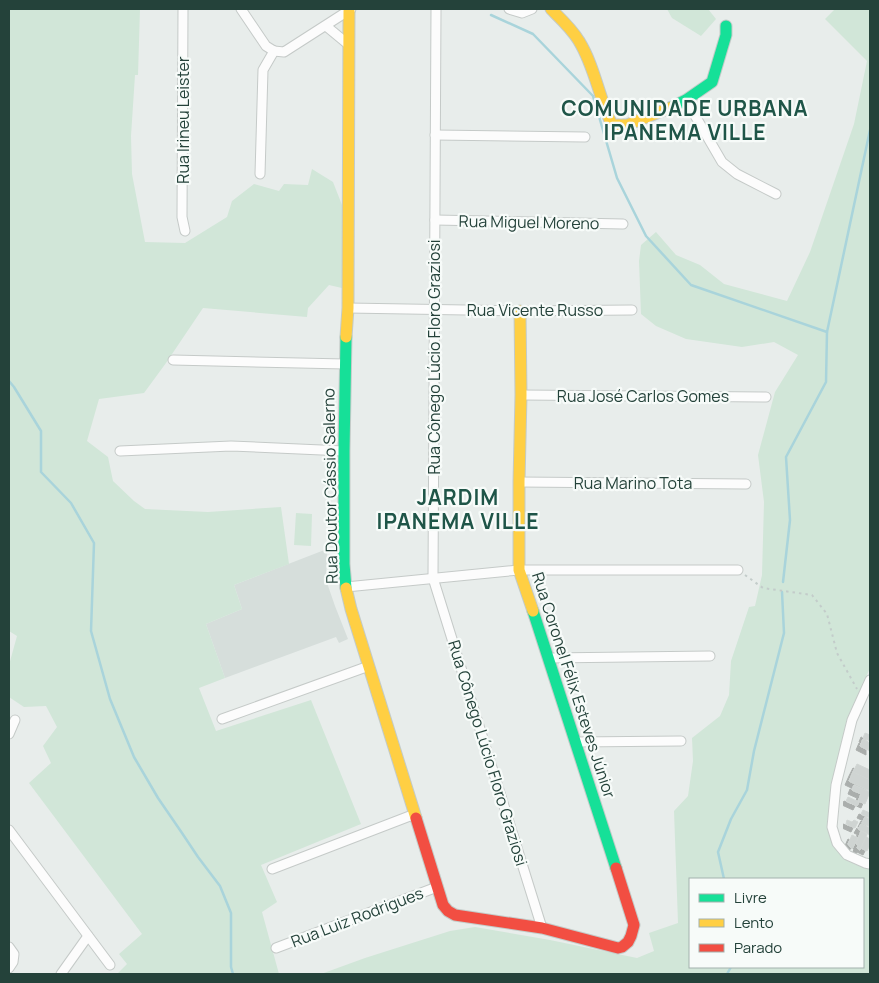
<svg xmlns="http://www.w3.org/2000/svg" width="879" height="983" viewBox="0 0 879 983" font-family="Manrope,sans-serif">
<defs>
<filter id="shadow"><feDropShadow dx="-4" dy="4" stdDeviation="0" flood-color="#0004"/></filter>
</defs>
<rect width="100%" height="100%" fill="#e8edeb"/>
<polygon fill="#d6dedb" points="327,549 326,580 335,606 348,639 339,643 336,637 225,678 206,624 242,609 234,585"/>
<g fill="#d1e6d8" fill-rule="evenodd">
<polygon points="9,9 140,9 138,75 135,75 131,136 132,174 145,242 185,243 227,217 232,201 254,184 279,191 284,184 308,185 312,169 333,182 342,205 342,288 329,285 308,308 307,317 203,308 166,363 144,393 99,399 87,441 108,457 113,481 134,501 145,509 208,512 281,507 289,564 234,585 242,609 206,624 225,678 199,688 216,731 311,700 361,824 261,865 277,902 262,912 279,974 117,974 127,964 119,954 142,934 29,783 51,763 43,746 57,727 46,706 24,707 9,697 9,665 17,636 9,631"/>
<polygon points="667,9 708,9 716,19 701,36 672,18"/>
<path d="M835,9H870V668L847,720L829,824L835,848L854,864L870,869V974H321L365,958L450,931L475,927L550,940L637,958L654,951L649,933L678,923L674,811L688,796L693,761L692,738L720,716L729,695L731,661L749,607L755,606L762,575L764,502L758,455L775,392L798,355L774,342L742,347L686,339L656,326L641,314L639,261L641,245L656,232L676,255L700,265L724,284L787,301L810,252L854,124L867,61L825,19ZM690,879H863V967H690Z"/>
<polygon points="296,513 312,514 311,546 294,545"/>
</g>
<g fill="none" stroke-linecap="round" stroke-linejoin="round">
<g stroke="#a9d4db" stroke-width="2.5">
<polyline points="491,15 533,34 593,96 617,178 646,236 691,285 827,332"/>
<polyline points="9,381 14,387 41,431 41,472 71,503 94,543 91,631 110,699 134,757 158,798 182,833 198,857 220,886 231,913 231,967 233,974"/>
<polyline points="783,582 790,520 786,457 826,382 827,332 870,130"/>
<polyline points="724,879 718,852 731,819 747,790 754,751 784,633 782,592"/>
<polyline points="727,974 731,967"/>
</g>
</g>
<g fill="#cfd4d2" stroke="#d1d6d4" filter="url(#shadow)">
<polygon points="865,733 870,735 870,741 863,738"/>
<polygon points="863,739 870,743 870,751 860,746"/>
<polygon points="857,764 870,770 870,780 853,772"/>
<polygon points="853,772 870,780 870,791 849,781"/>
<polygon points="854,785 870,792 865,804 858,801 861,794 852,790"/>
<polygon points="848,797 859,802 857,806 846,801"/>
<polygon points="863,810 870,813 870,818 861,814"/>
<polygon points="865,817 870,819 870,827 862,823"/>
<polygon points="847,820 852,822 854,820 858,822 855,828 846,824"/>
<polygon points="861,824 870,828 870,835 858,829"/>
<polygon points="861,831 867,834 860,850 857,848 858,845 856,844"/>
<polygon points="852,835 858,838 852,849 848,844"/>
<polygon points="866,837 870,839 870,845 867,851 861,848"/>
</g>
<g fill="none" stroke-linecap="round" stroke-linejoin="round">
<defs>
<g id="street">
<polyline points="183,9 182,217 185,231"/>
<polyline points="241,9 266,46 274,51"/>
<polyline points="436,9 433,578 542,928"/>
<polyline points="509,9 522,13 532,9"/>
<polyline points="326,26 349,45"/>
<polyline points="274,51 284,52 351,9"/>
<polyline points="686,100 722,162 737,174 776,194"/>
<polyline points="435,135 585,137"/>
<polyline points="260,174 263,70 274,51"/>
<polyline points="435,220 623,224"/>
<polyline points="348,308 520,311 632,310"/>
<polyline points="173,360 345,364"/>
<polyline points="521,395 766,397"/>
<polyline points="120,451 231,446 344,451"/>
<polyline points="519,482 746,484"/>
<polyline points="346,587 519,570 738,570"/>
<polyline points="549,658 710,656"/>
<polyline points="870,680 852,720 836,785 832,827 837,843 847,855 865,863 870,864"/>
<polyline points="222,719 369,666"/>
<polyline points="9,734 15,720"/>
<polyline points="576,742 681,741"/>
<polyline points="9,830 110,965"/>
<polyline points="272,869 415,814"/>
<polyline points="9,947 14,954 13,962 9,968"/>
<polyline points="276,948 437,887"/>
<polyline points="61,974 88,936"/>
</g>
<g id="fast">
<polyline points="672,107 686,100 712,82 726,35 726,26"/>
<polyline points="346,588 344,564 344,451 346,337"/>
<polyline points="533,611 616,868"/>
</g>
<g id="slow">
<path d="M551,9C561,19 572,29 579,41C595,67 599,98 612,125H627L672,107"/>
<polyline points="520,311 521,395 519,482 519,570 533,611"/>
<polyline points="346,337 348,308 349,11"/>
<polyline points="346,588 351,609 416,818"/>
</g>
<polyline id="jam" points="416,818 443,905 448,911 455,915 542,928 618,948 622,947 628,942 631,936 634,925 616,868"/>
</defs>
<use href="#street" stroke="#c5cac8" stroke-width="11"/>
<use href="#fast" stroke="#c3cbc8" stroke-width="13"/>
<use href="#slow" stroke="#c3cbc8" stroke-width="13"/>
<use href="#jam" stroke="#c3cbc8" stroke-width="13"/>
<polyline stroke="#c3ccca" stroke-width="2" stroke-dasharray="2.5 4" stroke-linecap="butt" points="745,575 763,588 812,595 827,614 837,653 857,689"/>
<use href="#street" stroke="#fcfcfc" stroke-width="9"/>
<use href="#fast" stroke="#16e098" stroke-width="11"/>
<use href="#slow" stroke="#ffcf43" stroke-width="11"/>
<use href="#jam" stroke="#f24e42" stroke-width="11"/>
</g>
<g text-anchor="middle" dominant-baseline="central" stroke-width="4.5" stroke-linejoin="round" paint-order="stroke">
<g font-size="16" fill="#24423a" stroke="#f7fbf9">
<text transform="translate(183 120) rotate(-90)">Rua Irineu Leister</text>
<text transform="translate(529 222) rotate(1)">Rua Miguel Moreno</text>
<text x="535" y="310">Rua Vicente Russo</text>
<text transform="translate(434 357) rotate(-90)">Rua Cônego Lúcio Floro Graziosi</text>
<text x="643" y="396">Rua José Carlos Gomes</text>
<text x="633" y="483">Rua Marino Tota</text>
<text transform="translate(330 486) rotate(-91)">Rua Doutor Cássio Salerno</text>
<text transform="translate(574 685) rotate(72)">Rua Coronel Félix Esteves Júnior</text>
<text transform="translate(488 753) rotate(73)">Rua Cônego Lúcio Floro Graziosi</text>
<text transform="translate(357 917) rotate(-21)">Rua Luiz Rodrigues</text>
</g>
<g font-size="21" font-weight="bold" letter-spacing="1" fill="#1f5548" stroke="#f7fbf9">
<text x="685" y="108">COMUNIDADE URBANA<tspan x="685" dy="24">IPANEMA VILLE</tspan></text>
<text x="458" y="497">JARDIM<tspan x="458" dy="24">IPANEMA VILLE</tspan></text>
</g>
</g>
<rect width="879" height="983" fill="none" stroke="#24423a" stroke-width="20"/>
<rect x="689" y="878" width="175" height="90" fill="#f7fbf9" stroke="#a3b1ad"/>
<rect x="699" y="894" width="25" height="8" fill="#16e098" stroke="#a3b1ad"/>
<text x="734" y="903" font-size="15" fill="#24423a">Livre</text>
<rect x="699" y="919" width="25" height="8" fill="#ffcf43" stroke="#a3b1ad"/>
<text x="734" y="928" font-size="15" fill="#24423a">Lento</text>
<rect x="699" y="944" width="25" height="8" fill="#f24e42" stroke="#a3b1ad"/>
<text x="734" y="953" font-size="15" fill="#24423a">Parado</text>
</svg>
